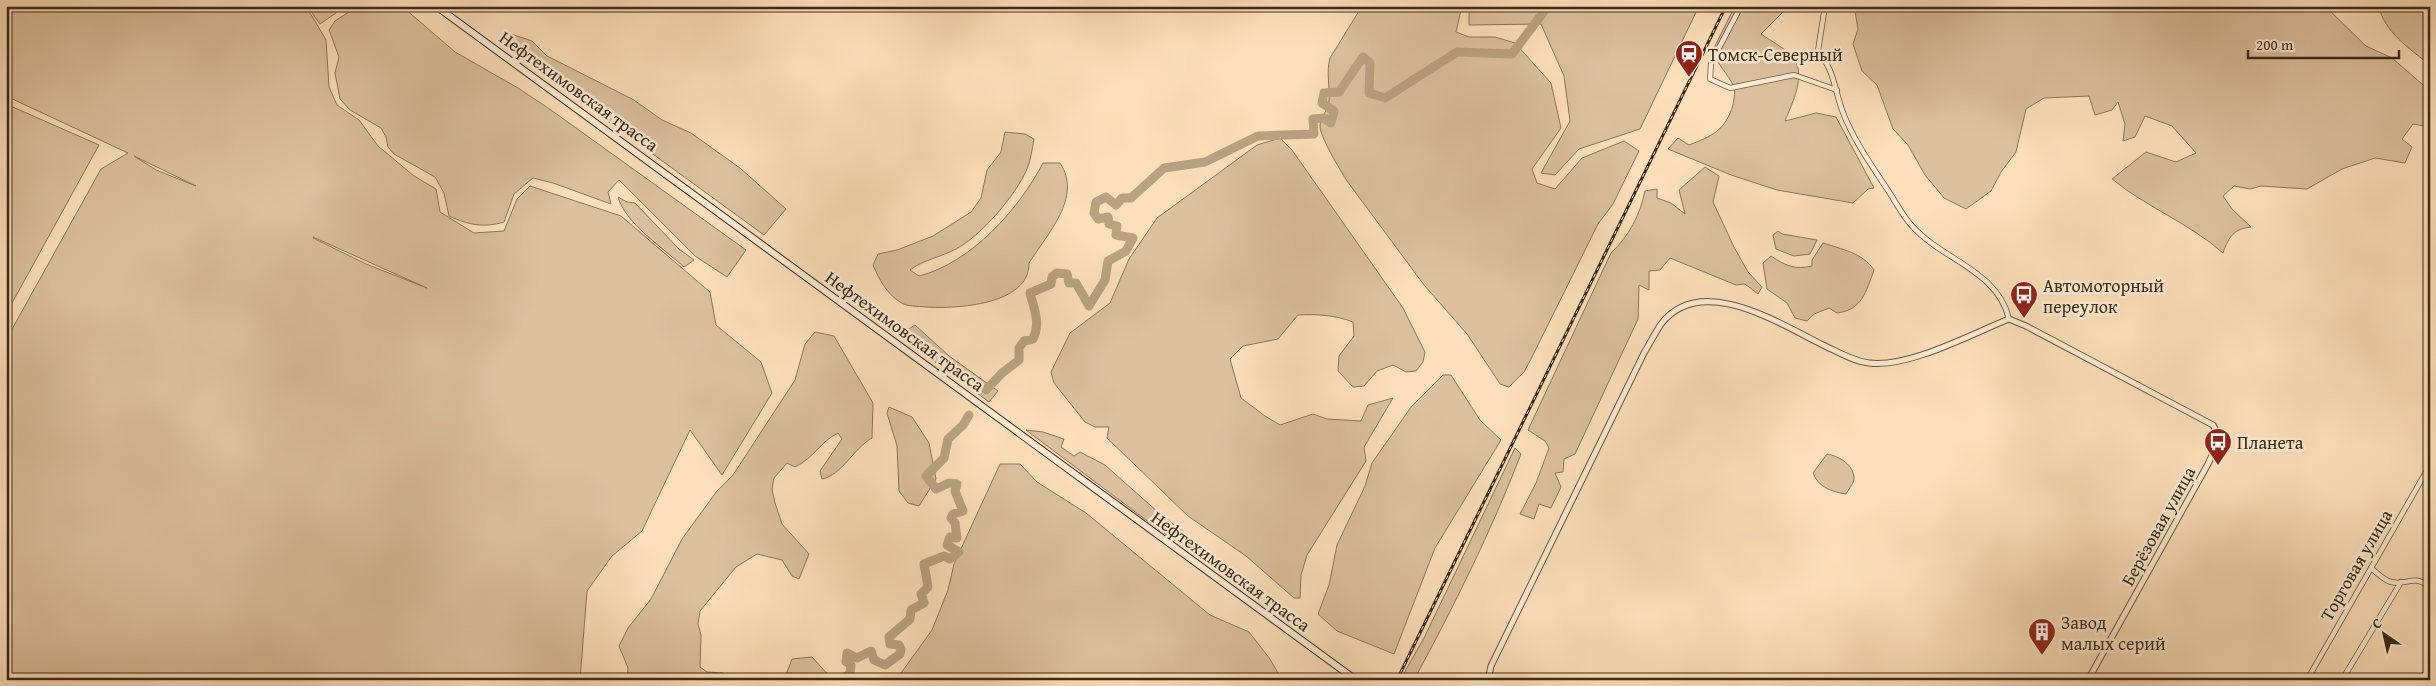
<svg xmlns="http://www.w3.org/2000/svg" width="2436" height="686" viewBox="0 0 2436 686" font-family="'Gentium Book Plus',serif">
<rect width="100%" height="100%" fill="#fbdfba"/>
<filter id="stains"><feTurbulence type="fractalNoise" baseFrequency=".004" numOctaves="4"/><feColorMatrix values="0 0 0 0 .2 0 0 0 0 .09 0 0 0 0 .02 0 0 0 .5 -.17"/></filter>
<radialGradient id="worn" r=".72"><stop offset=".6" stop-color="#630" stop-opacity="0"/><stop offset="1" stop-color="#630" stop-opacity=".3"/></radialGradient>
<g fill="#dac09e" stroke="#8a755a" fill-rule="evenodd">
<path d="M6,6H304L312,16L326,40L329,87L337,105L359,120L378,146L414,176L436,189L440,212L474,233L504,231L517,199L530,186L621,216L710,292L716,325L761,362L772,393L722,475L690,430L642,531L612,556L587,591L580,680H6V340L101,169L128,153L6,96ZM134,156L196,186L156,170ZM313,238V237L427,288L366,264Z"/>
<polygon points="307,6 346,6 320,24"/>
<path d="M358,6L404,8L455,52L518,88L551,110L746,250L727,277L695,256L619,180L608,192L611,204L553,183L533,178L514,194L504,222C483,228 469,225 449,216L444,193L435,177L394,154L388,147L386,137L381,128L350,110L340,99L335,73L339,57L329,30L335,21Z"/>
<path d="M1362,6H1462L1456,32L1469,37H1495L1515,43L1551,83L1561,128L1532,169L1537,183L1555,189L1582,158L1624,141L1639,151L1613,204L1598,224L1531,359L1524,372L1509,387L1500,384L1467,334L1424,285L1347,181C1341,171 1319,136 1320,125C1321,116 1329,109 1329,100C1330,86 1326,72 1330,58Z"/>
<polygon points="1469,6 1699,6 1640,129 1579,149 1555,175 1541,173 1570,121 1564,76 1541,24 1469,25"/>
<path d="M1735,6H1789L1761,34C1771,41 1785,48 1793,58C1807,75 1792,103 1785,121L1816,113L1836,117L1874,188L1868,189L1853,203L1777,190L1731,175L1668,149L1678,138L1689,145C1712,136 1725,131 1733,105C1734,98 1736,91 1733,85C1729,76 1717,63 1712,52Z"/>
<path d="M1854,6H2325L2366,46L2392,58L2430,91V127L2413,124L2402,139L2412,147L2405,163L2375,158L2342,169L2307,189L2261,186L2250,189L2234,186L2223,196L2232,209L2251,227C2234,229 2229,236 2223,253C2189,223 2146,207 2112,179L2146,152L2176,162L2196,153L2172,126L2145,116L2135,137L2123,141L2125,124L2118,102L2112,110L2095,115L2089,96L2044,98L2026,109L2016,152L2001,172L1991,191L1966,209L1944,198L1925,175L1908,145L1893,129L1877,85L1862,71L1853,44L1858,29Z"/>
<path d="M2379,6H2423L2430,19V65C2411,50 2383,31 2379,6Z"/>
<polygon points="511,34 532,41 547,56 634,100 662,120 691,133 740,168 786,209 764,235 521,58 509,48"/>
<polygon points="6,104 99,145 6,314"/>
<path d="M1005,132L1025,134L1034,139C1032,149 1031,160 1027,169C1016,195 981,236 956,249C941,257 923,260 910,270L919,276C971,263 1019,209 1043,163H1060C1083,197 1047,234 1029,263C1030,305 956,309 926,307C918,306 907,307 900,302C886,293 879,279 873,265L878,254L897,250L933,236L971,212L981,198L987,170L1001,152Z"/>
<path d="M1280,138L1292,150L1403,308L1425,352L1423,362L1416,371L1406,372L1393,365L1377,371L1364,386L1353,387L1338,371L1339,356L1354,336L1353,322C1335,315 1317,314 1298,315L1278,339L1243,346L1230,359L1241,398L1265,416L1280,425L1313,414L1327,419L1361,421L1368,405L1393,398L1364,447L1366,461L1307,555L1301,575L1300,598H1294L1246,556L1188,516L1107,438L1109,427H1095L1085,422L1054,383L1051,372L1070,333L1110,303L1129,259L1157,218L1257,145Z"/>
<path d="M1705,167L1719,176L1713,202L1734,247L1748,272L1762,287L1758,294L1745,284L1736,285L1670,258L1660,270L1649,271V290L1639,285L1638,319L1575,454L1564,459L1563,472L1555,473L1561,487L1551,508L1539,504L1534,519L1520,514L1536,483L1549,448L1545,441L1528,430L1611,253C1629,236 1640,215 1645,191L1657,189V198L1671,203L1685,214L1679,190Z"/>
<path d="M618,197L627,202L635,203L679,249L694,260L684,267C664,249 625,223 618,197Z"/>
<polygon points="1778,231 1782,234 1817,240 1810,254 1794,256 1776,249 1773,235"/>
<path d="M1823,243C1841,249 1863,253 1874,270C1866,292 1862,310 1837,313L1829,308L1814,314L1807,321L1795,318L1787,303L1767,289L1763,263L1771,256C1786,266 1795,270 1812,266V260Z"/>
<polygon points="915,325 949,356 998,391 989,402 899,335"/>
<path d="M815,332L834,336L873,403L872,438C853,449 842,475 822,479L820,471L842,439L838,433C820,442 815,457 795,467L787,463L774,478L772,489L775,503L782,524L809,554L799,579L792,576L782,560L757,554L736,567L700,611L698,624L701,635L700,667L707,672L723,673L728,680H627L628,668L619,646L628,628L651,599L682,539L717,491L733,475L795,380L805,344Z"/>
<polygon points="1443,375 1451,375 1480,420 1501,440 1435,548 1394,654 1337,631 1318,614 1329,585 1337,545 1365,486 1372,463 1411,407"/>
<polygon points="889,407 912,417 929,443 936,479 919,506 908,503 899,491 897,446 887,413"/>
<polygon points="1026,430 1043,432 1064,439 1061,447 1074,456 1080,452 1105,465 1159,513 1212,554 1208,562 1162,532"/>
<path d="M1515,448L1521,454C1491,532 1454,606 1414,680H1400L1424,638Z"/>
<path d="M1827,454C1839,456 1855,465 1854,480C1853,484 1848,490 1846,494C1832,492 1818,487 1813,473Z"/>
<polygon points="1000,464 1020,464 1037,482 1086,513 1210,615 1249,632 1270,659 1282,680 896,680 932,630 948,590 954,564"/>
<polygon points="812,657 833,680 784,680 792,659"/>
</g>
<g fill="none" stroke-linecap="round" stroke-linejoin="round">
<g stroke="#b9a182" stroke-width="9">
<path d="M986,390L1002,373L1019,360V348L1024,341L1033,339C1041,323 1034,309 1030,293L1051,284L1052,277L1057,273L1067,274L1069,283H1076L1089,306L1105,280L1108,261L1126,251L1133,238L1116,235L1117,226L1109,224L1108,217L1098,219L1094,213L1096,202L1106,197L1116,205L1122,198H1131L1164,168L1205,162L1258,136L1314,134L1313,119L1324,118L1331,123L1334,111L1322,103L1324,93L1339,92L1363,57L1370,63L1369,93L1385,98L1457,52L1512,54L1548,6"/>
<polyline points="842,680 850,673 851,665 846,662 847,653 857,658 871,651 874,660 885,665 900,654 901,649 899,645 890,644 889,637 910,619 911,610 924,603 921,594 928,587 924,564 944,556 950,559 959,552 947,545 950,537 957,538 955,523 951,518 953,514 963,511 955,491 957,484 949,483 936,489 926,476 944,458 948,439 963,425 969,415"/>
</g>
<defs>
<g id="minor">
<polyline points="1741,6 1711,63 1710,79 1730,88 1794,75 1837,90"/>
<path d="M1825,6L1818,51C1834,70 1834,87 1842,110C1853,140 1874,169 1891,195C1898,206 1904,218 1913,227C1943,260 1998,271 2009,319"/>
<path d="M2371,568C2377,573 2384,580 2391,582C2407,586 2415,573 2430,588"/>
<polyline points="2307,680 2430,465"/>
<polyline points="2342,680 2401,582"/>
</g>
<path id="tertiary" d="M1488,680L1491,666L1644,353C1650,343 1655,333 1661,324C1701,272 1780,324 1823,345C1838,352 1853,361 1869,363C1909,368 1971,334 2009,319L2026,326L2213,425C2222,439 2214,450 2208,464L2088,680"/>
<polyline id="secondary" points="436,6 1356,680"/>
</defs>
<use href="#minor" stroke="#6a573f" stroke-width="6"/>
<use href="#tertiary" stroke="#6a573f" stroke-width="7"/>
<use href="#secondary" stroke="#3a2a16" stroke-width="8"/>
<use href="#minor" stroke="#fcead2" stroke-width="4.5"/>
<use href="#tertiary" stroke="#fcead2" stroke-width="5"/>
<use href="#secondary" stroke="#fcead2" stroke-width="6"/>
<defs>
<polyline id="rail" points="1397,680 1726,6"/>
</defs>
<use href="#rail" stroke="#3a2a16" stroke-width="3"/>
<use href="#rail" stroke="#fcead2" stroke-width="1" stroke-dasharray="4" stroke-linecap="butt"/>
</g>
<defs>
<symbol id="station-pin" viewBox="-11 -11 22 30"><path d="M0 17L-7.5 6A9.5 9.5 0 1 1 7.5 6Z" fill="#8f2418" stroke="#fcead2"/><path d="M-3-6H3Q5-6 5-4V2Q5 4 3 4L4.5 6H3L1.5 4h-3L-3 6H-4.5L-3 4Q-5 4-5 2V-4Q-5-6-3-6ZM-3.5-4v3h7v-3ZM-3.5 1v1.5H-2V1ZM2 1v1.5H3.5V1Z" fill="#fff"/></symbol>
<symbol id="bus-pin" viewBox="-11 -11 22 30"><path d="M0 17L-7.5 6A9.5 9.5 0 1 1 7.5 6Z" fill="#8f2418" stroke="#fcead2"/><path d="M-5-6H5V4H4V6H2V4H-2V6H-4V4H-5ZM-3.5-4V0h7V-4ZM-3.5 1.2v1.5H-2V1.2ZM2 1.2v1.5H3.5V1.2Z" fill="#fff"/></symbol>
<symbol id="building-pin" viewBox="-11 -11 22 30"><path d="M0 17L-7.5 6A9.5 9.5 0 1 1 7.5 6Z" fill="#8f2418" stroke="#fcead2"/><path d="M-4-6H4V6H1V3H-1V6H-4ZM-2.5-4.3h1.7v1.8h-1.7ZM.8-4.3h1.7v1.8H.8ZM-2.5-1h1.7V.8h-1.7ZM.8-1h1.7V.8H.8Z" fill="#fff"/></symbol>
</defs>
<g fill-rule="evenodd">
<use href="#station-pin" x="1673" y="38" width="32" height="43"/>
<use href="#bus-pin" x="2008" y="279" width="32" height="43"/>
<use href="#bus-pin" x="2202" y="426" width="32" height="43"/>
<use href="#building-pin" x="2026" y="616" width="32" height="43"/>
</g>
<g text-anchor="middle" dominant-baseline="central" stroke-width="5" stroke-linejoin="round" paint-order="stroke">
<g font-size="18" fill="#3a2a16" stroke="#fcead2" text-anchor="start">
<text x="1708" y="54">Томск-Северный</text>
<text x="2043" y="285">Автомоторный<tspan x="2043" dy="21">переулок</tspan></text>
<text x="2237" y="442">Планета</text>
<text x="2061" y="622">Завод<tspan x="2061" dy="21">малых серий</tspan></text>
</g>
<g font-size="18" fill="#3a2a16" stroke="#fcead2">
<text transform="translate(579 91) rotate(36)">Нефтехимовская трасса</text>
<text transform="translate(905 331) rotate(36)">Нефтехимовская трасса</text>
<text transform="translate(2158 526) rotate(-61)">Берёзовая улица</text>
<text transform="translate(2356 565) rotate(-60)">Торговая улица</text>
<text transform="translate(1231 571) rotate(36)">Нефтехимовская трасса</text>
</g>
</g>
<rect width="2436" height="686" fill="none" stroke="#fbdfba" stroke-width="25"/>
<rect x="8" y="8" width="2421" height="671" fill="none" stroke="#3a2a16" stroke-width="2.5"/>
<rect x="12" y="12" width="2411" height="661" fill="none" stroke="#3a2a16"/>
<g transform="translate(2384 634) rotate(326)" stroke="#fcead2" stroke-width="4" paint-order="stroke">
<path d="M0-4L9 19L0 12L-9 19Z" fill="#3a2a16"/>
<text y="-8" font-size="14" font-weight="bold" text-anchor="middle" fill="#3a2a16">С</text>
</g>
<path d="M2248 50v8h151v-8" fill="none" stroke="#3a2a16" stroke-width="2.5"/>
<text x="2256" y="50" font-size="15" fill="#3a2a16" stroke="#fcead2" stroke-width="4" paint-order="stroke">200 m</text>
<rect width="100%" height="100%" filter="url(#stains)"/>
<rect width="100%" height="100%" fill="url(#worn)"/>
</svg>
